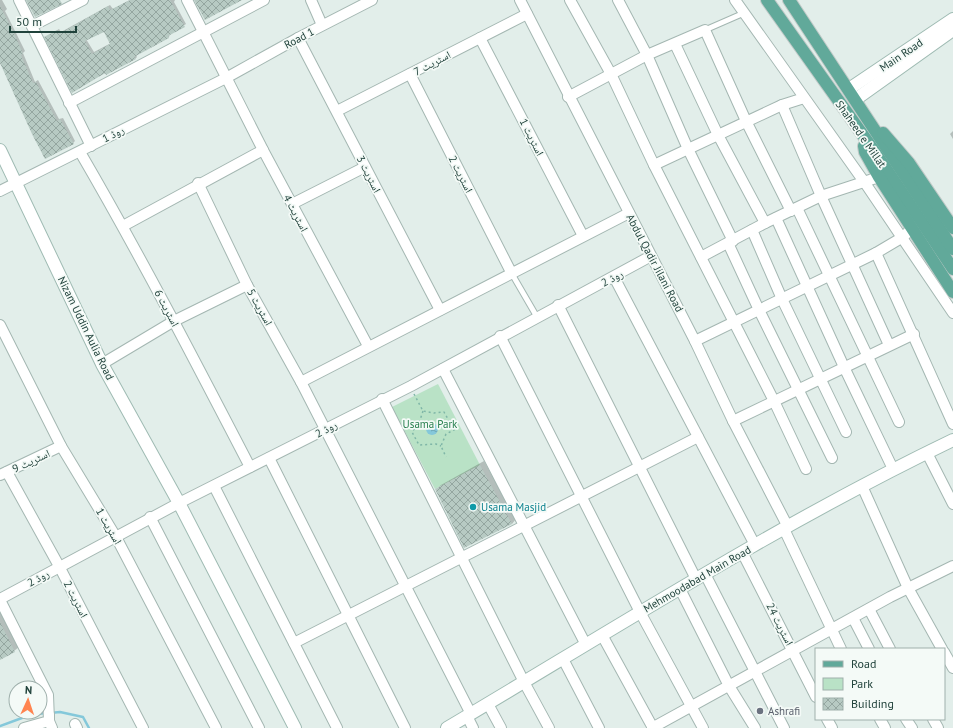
<svg xmlns="http://www.w3.org/2000/svg" width="953" height="728" viewBox="0 0 953 728" font-family="'PT Sans','Noto Naskh Arabic',sans-serif">
<defs>
<pattern id="water-ripples" width="26" height="14" patternUnits="userSpaceOnUse"><rect width="26" height="14" fill="#84c8da"/><path d="M2 4q2-2 4 0t4 0M15 11q2-2 4 0t4 0" fill="none" stroke="#6ca4b2"/></pattern>
<pattern id="building-cross-hatch" width="8" height="8" patternUnits="userSpaceOnUse"><rect width="8" height="8" fill="#b7cac3"/><path d="M0 0l8 8M0 8l8-8" fill="none" stroke="#94a6a0"/></pattern>
</defs>
<rect width="100%" height="100%" fill="#e2eeea"/>
<polygon fill="#b9e2c6" points="438,384 480,465 435,489 392,407"/>
<circle fill="url(#water-ripples)" cx="432" cy="429" r="6"/>
<g fill="#0003" fill-rule="evenodd">
<polygon points="0,0 2,0 7,9 5,11 25,51 23,53 35,82 38,80 59,119 63,118 75,141 73,143 0,63"/>
<path d="M130,0H175L174,2L186,24L170,34L169,37L136,55L137,57L135,59L87,82L46,37L59,29L61,32L110,5L113,9ZM104,30L111,43L94,52L86,39Z"/>
<polygon points="953,131 953,139 950,134"/>
<polygon points="484,461 516,519 512,524 436,490 441,485"/>
<polygon points="0,610 19,647 14,651 0,658"/>
</g>
<g fill="none" stroke-linecap="round" stroke-linejoin="round">
<g stroke="#84c8da" stroke-width="2.5">
<polyline points="50,713 60,712 83,717 89,728"/>
<polyline points="0,726 30,715 45,713"/>
</g>
</g>
<g fill="url(#building-cross-hatch)" fill-rule="evenodd">
<polygon points="26,0 60,0 62,4 35,17"/>
<path d="M130,0H170L185,27L168,36L169,38L134,57L136,59L106,75L105,73L72,93L44,37L57,30L59,34L108,6L110,10ZM104,32L110,44L92,54L85,41Z"/>
<polygon points="194,0 242,0 205,20"/>
<polygon points="0,6 14,33 23,54 21,55 33,83 36,82 57,121 60,119 74,144 45,159 32,134 0,63"/>
<polygon points="480,465 512,524 464,548 435,489"/>
<polygon points="0,622 15,652 0,660"/>
</g>
<g fill="none" stroke-linecap="round" stroke-linejoin="round">
<defs>
<g id="lane">
<polyline points="705,30 744,13"/>
<polyline points="512,274 537,317"/>
</g>
<g id="street">
<polyline points="19,0 91,146"/>
<polyline points="187,0 263,150 368,346"/>
<polyline points="311,0 322,25"/>
<polyline points="520,0 695,341 733,421 788,527"/>
<polyline points="570,0 611,74 654,165 774,401 806,469"/>
<polyline points="618,0 647,55 688,149 733,241"/>
<polyline points="735,0 865,183 953,313"/>
<polyline points="32,26 83,0"/>
<polyline points="298,38 440,310"/>
<polyline points="480,38 583,236"/>
<polyline points="675,44 718,135 765,223"/>
<polyline points="410,74 512,274"/>
<polyline points="568,97 647,55 705,30 746,121 791,211"/>
<polyline points="69,103 264,0"/>
<polyline points="782,105 821,196 889,345"/>
<polyline points="337,111 527,14"/>
<path d="M80,152C140,255 195,361 250,467"/>
<polyline points="654,165 782,105 804,98"/>
<polyline points="198,183 247,285 301,382 471,714"/>
<polyline points="0,191 226,78 298,38 372,0"/>
<polyline points="292,204 365,167"/>
<polyline points="797,208 899,422"/>
<polyline points="776,218 844,367 893,469"/>
<polyline points="123,226 263,150"/>
<polyline points="752,230 782,299 846,432"/>
<polyline points="728,243 759,310 832,458"/>
<polyline points="876,253 953,424"/>
<polyline points="701,257 765,223 821,196 879,177"/>
<polyline points="614,277 755,545"/>
<polyline points="558,305 696,579"/>
<polyline points="0,325 61,446 116,537 216,728"/>
<polyline points="500,336 640,612 703,728"/>
<polyline points="695,341 876,253 903,237 907,233"/>
<polyline points="102,364 174,321 247,285"/>
<polyline points="443,369 586,645"/>
<polyline points="301,382 629,213"/>
<polyline points="382,399 524,682 549,728"/>
<polyline points="733,421 914,334"/>
<polyline points="927,453 953,504"/>
<polyline points="269,458 405,728"/>
<polyline points="7,472 59,566 143,728"/>
<polyline points="0,475 61,446"/>
<polyline points="214,486 337,728"/>
<polyline points="862,486 908,588 942,649"/>
<polyline points="150,517 259,728"/>
<polyline points="784,529 841,649"/>
<polyline points="742,552 816,697"/>
<polyline points="705,574 784,728"/>
<polyline points="680,589 729,686 755,728"/>
<polyline points="0,599 179,503 411,386 651,256"/>
<polyline points="0,600 48,695 49,721 52,728"/>
<polyline points="869,609 890,649"/>
<polyline points="853,618 869,649"/>
<polyline points="602,635 653,728"/>
<polyline points="294,643 698,437"/>
<polyline points="944,652 953,668"/>
<polyline points="563,659 599,728"/>
<polyline points="488,704 501,728"/>
<polyline points="467,716 473,728"/>
<polyline points="827,719 832,728"/>
<polyline points="880,719 885,728"/>
<polyline points="906,719 912,728"/>
<polyline points="933,719 938,728"/>
<polyline points="75,724 77,728"/>
<polyline points="24,728 49,721 49,715"/>
<polyline points="652,728 890,597 953,566"/>
</g>
<g id="secondary">
<polyline points="849,89 953,19"/>
<polyline points="856,99 953,30"/>
<polyline points="0,150 102,364 179,503 295,728"/>
<path d="M447,728C614,629 778,524 953,440"/>
</g>
<g id="primary">
<polyline points="767,0 875,152 953,269"/>
<path d="M789,0C844,83 898,166 953,249"/>
<polyline points="883,133 909,163 953,228"/>
<polyline points="864,146 865,152 879,177 953,292"/>
</g>
</defs>
<use href="#lane" stroke="#a4b7b2" stroke-width="7"/>
<use href="#street" stroke="#a4b7b2" stroke-width="12"/>
<use href="#secondary" stroke="#9fbbb3" stroke-width="14"/>
<use href="#primary" stroke="#c1cac8" stroke-width="14"/>
<g stroke="#7fb6a7" stroke-width="1.5" stroke-dasharray="2 3" stroke-linecap="butt">
<polyline points="414,394 423,411 434,413 444,412 454,430 446,434 441,446 446,457"/>
<polyline points="423,411 419,423 412,432 419,445 436,444 441,446"/>
</g>
<use href="#lane" stroke="#fff" stroke-width="5"/>
<use href="#street" stroke="#fff" stroke-width="10"/>
<use href="#secondary" stroke="#fff" stroke-width="12"/>
<use href="#primary" stroke="#61a99a" stroke-width="12"/>
</g>
<circle fill="#0f9aa8" stroke="#f4faf7" stroke-width="1.5" cx="473" cy="507" r="4"/>
<circle fill="#6b7280" stroke="#f4faf7" stroke-width="1.5" cx="760" cy="711" r="4"/>
<g text-anchor="middle" dominant-baseline="central" stroke-width="3.5" stroke-linejoin="round" paint-order="stroke">
<g font-size="11" fill="#20423b" stroke="#f4faf7">
<text transform="translate(299 38) rotate(-28)">Road 1</text>
<text transform="translate(901 55) rotate(-34)">Main Road</text>
<text transform="translate(432 63) rotate(-28)">اسٹریٹ 7</text>
<text transform="translate(113 134) rotate(-27)">روڈ 1</text>
<text transform="translate(861 134) rotate(55)">Shaheed e Millat</text>
<text transform="translate(532 137) rotate(63)">اسٹریٹ 1</text>
<text transform="translate(369 174) rotate(63)">اسٹریٹ 3</text>
<text transform="translate(461 174) rotate(63)">اسٹریٹ 2</text>
<text transform="translate(296 213) rotate(62)">اسٹریٹ 4</text>
<text transform="translate(655 263) rotate(62)">Abdul Qadir Jilani Road</text>
<text transform="translate(612 278) rotate(-28)">روڈ 2</text>
<text transform="translate(260 307) rotate(61)">اسٹریٹ 5</text>
<text transform="translate(167 308) rotate(62)">اسٹریٹ 6</text>
<text transform="translate(86 328) rotate(64)">Nizam Uddin Aulia Road</text>
<text transform="translate(326 429) rotate(-28)">روڈ 2</text>
<text transform="translate(31 461) rotate(-25)">اسٹریٹ 9</text>
<text transform="translate(109 526) rotate(60)">اسٹریٹ 1</text>
<text transform="translate(38 578) rotate(-29)">روڈ 2</text>
<text transform="translate(697 579) rotate(-30)">Mehmoodabad Main Road</text>
<text transform="translate(76 599) rotate(63)">اسٹریٹ 2</text>
<text transform="translate(780 624) rotate(63)">اسٹریٹ 24</text>
</g>
<g font-size="11" fill="#257e4c" stroke="#f4faf7">
<text x="430" y="424">Usama Park</text>
</g>
<g font-size="11" fill="#0d838f" stroke="#f4faf7" text-anchor="start">
<text x="481" y="507">Usama Masjid</text>
</g>
<g font-size="11" fill="#5b616d" stroke="#f4faf7" text-anchor="start">
<text x="768" y="711">Ashrafi</text>
</g>
</g>
<rect x="815" y="648" width="130" height="72" fill="#f4faf7" stroke="#9fb0ac"/>
<rect x="823" y="661" width="20" height="6" fill="#61a99a" stroke="#9fb0ac"/>
<text x="851" y="668" font-size="12" fill="#20423b">Road</text>
<rect x="823" y="678" width="20" height="12" fill="#b9e2c6" stroke="#9fb0ac"/>
<text x="851" y="688" font-size="12" fill="#20423b">Park</text>
<rect x="823" y="698" width="20" height="12" fill="url(#building-cross-hatch)" stroke="#9fb0ac"/>
<text x="851" y="708" font-size="12" fill="#20423b">Building</text>
<g transform="translate(28 700) rotate(3)"><circle r="19" fill="#f4faf7" stroke="#9fb0ac"/>
<path d="M0-3L7 15L0 10L-7 15Z" fill="#ff8450"/>
<text y="-6" font-size="11" font-weight="bold" text-anchor="middle" fill="#20423b">N</text>
</g>
<path d="M10 26v6h66v-6" fill="none" stroke="#20423b" stroke-width="2"/>
<text x="16" y="26" font-size="12" fill="#20423b" stroke="#f4faf7" stroke-width="3" paint-order="stroke">50 m</text>
</svg>
